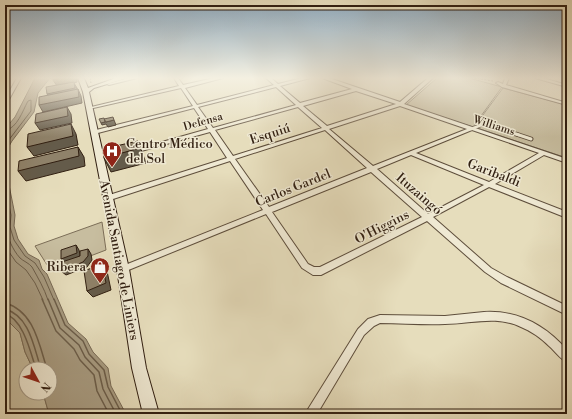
<svg xmlns="http://www.w3.org/2000/svg" width="572" height="419" viewBox="0 0 572 419" font-family="'Libre Bodoni',serif">
<rect width="100%" height="100%" fill="#e6ddbc"/>
<filter id="stains"><feTurbulence type="fractalNoise" baseFrequency=".005" numOctaves="4"/><feColorMatrix values="0 0 0 0 .2 0 0 0 0 .09 0 0 0 0 .02 0 0 0 .5 -.17"/></filter>
<radialGradient id="worn" r=".72"><stop offset=".6" stop-color="#630" stop-opacity="0"/><stop offset="1" stop-color="#630" stop-opacity=".3"/></radialGradient>
<g fill="#c7bd9f" stroke="#7c6e58">
<polygon points="437,78 469,78 502,87 473,127 406,105"/>
<polygon points="503,88 567,105 567,158 474,127"/>
<polygon points="102,222 106,250 51,271 35,246"/>
<polygon points="5,313 7,320 20,333 25,352 33,369 26,369 26,393 43,393 49,414 5,414"/>
</g>
<g fill="#a89c82" stroke="#786a55">
<polygon points="35,78 50,78 38,93 34,112 12,141 5,153 5,129 15,117"/>
<polygon points="5,175 9,185 15,215 14,226 18,239 28,254 39,260 42,269 47,274 68,323 86,339 93,352 108,368 111,386 126,414 49,414 43,393 50,393 50,369 33,369 25,352 20,333 7,320 5,313"/>
</g>
<g fill="none" stroke-linecap="round" stroke-linejoin="round">
<g stroke="#6c5e4a" stroke-width="1">
<path d="M5,131C18,127 22,112 28,101L31,100V111L5,145"/>
<polyline points="5,185 11,215 10,227 14,240 25,256 35,263 44,277 54,300"/>
<path d="M5,227C8,238 12,249 20,258C23,261 29,263 32,267C38,278 44,288 48,300"/>
<polyline points="5,246 16,262 26,270 35,283 43,300"/>
</g>
<g stroke="#6c5e4a" stroke-width="1.5">
<polyline points="42,299 56,331 74,349 80,360 94,375 97,391 109,414"/>
<polyline points="48,299 60,328 79,345 85,357 99,372 103,389 116,414"/>
<polyline points="54,299 65,325 83,341 89,354 104,370 108,387 122,414"/>
<path d="M5,303C34,311 39,344 47,369"/>
<path d="M5,309C30,316 34,348 41,369"/>
<path d="M5,314C23,318 31,354 36,369"/>
</g>
<defs>
<polyline id="service-far1" points="471,129 484,124 519,135"/>
<polyline id="service" points="516,134 531,139"/>
<g id="minor">
<polygon points="17,78 21,78 7,103 5,104 5,99"/>
<polygon points="128,78 137,78 109,85 107,84"/>
<path d="M174,78H178L183,85L214,78H223L185,88L197,105L274,85L266,78H271L278,84L302,78H310L280,86L300,103L352,89L322,78H329L400,102L428,78H433L404,104L567,159V163L544,155L495,184L567,212V218L489,187L433,217L491,268L507,277L567,306V315L501,283L485,272L427,221L321,275H313L302,268L266,214L126,271L123,273L120,271L119,269L120,267L263,210L230,161L110,200H106L105,198L106,196L227,158L210,132L134,153H130L129,152L130,151L208,129L194,108L94,134L91,132L92,131L193,106L181,88L89,109L87,108L179,86ZM276,87L296,105L213,128L198,107ZM356,91L396,104L327,126L303,106ZM400,106L467,129L373,166L329,129ZM298,107L322,128L233,156L215,130ZM325,130L367,168L269,207L235,159ZM472,130L539,153L489,182L416,153ZM411,155L484,185L428,214L377,169ZM371,172L422,217L320,267H314L308,264L272,212Z"/>
<polygon points="505,78 509,78 506,85 567,103 567,105 502,87 496,83 498,82 503,84"/>
<polygon points="535,78 543,78 567,85 567,87"/>
<path d="M484,312C517,310 545,325 567,350V362C560,359 555,351 549,346C541,338 531,331 521,327C496,315 471,324 445,324C423,325 402,323 380,323L374,326L364,335L317,414H305L358,329L368,319L380,315L445,316Z"/>
</g>
<polygon id="secondary" points="78,78 84,78 88,88 116,78 127,78 94,88 89,92 129,269 146,368 159,414 143,414 132,368 117,269 83,92"/>
</defs>
<use href="#service-far1" stroke="#5e4e3c" stroke-width="4"/>
<use href="#service" stroke="#5e4e3c" stroke-width="5"/>
<use href="#minor" stroke="#5e4e3c" stroke-width="2"/>
<use href="#secondary" stroke="#311f11" stroke-width="2"/>
<g stroke="#311f11" stroke-width="1" stroke-dasharray="2 1.5" stroke-linecap="butt">
<polyline points="90,78 91,83"/>
<polyline points="474,78 493,81"/>
</g>
<use href="#service-far1" stroke="#efe9d3" stroke-width="2.5"/>
<use href="#service" stroke="#efe9d3" stroke-width="3"/>
<use href="#minor" fill="#efe9d3" fill-rule="evenodd"/>
<use href="#secondary" fill="#efe9d3" fill-rule="evenodd"/>
</g>
<g fill="#645b4a" stroke="#311f11">
<polygon points="62,78 77,78 77,82 74,83 77,88 78,93 78,89 81,96 82,103 43,112 39,105 51,100 47,94 57,86 53,80"/>
<polygon points="67,107 71,114 72,123 40,130 35,123"/>
<polygon points="114,120 116,125 108,127 106,124 102,125 101,123 105,122 106,122"/>
<polygon points="71,124 76,134 78,145 34,156 27,147"/>
<polygon points="138,141 146,163 111,172 104,158"/>
<polygon points="78,147 84,157 85,166 26,181 18,171"/>
<polygon points="76,245 79,250 81,258 65,263 61,259"/>
<polygon points="88,249 91,254 92,260 87,267 66,275 61,271"/>
<polygon points="102,264 107,271 111,290 93,297 87,291"/>
</g>
<g fill="#8f826a" stroke="#311f11">
<polygon points="53,78 62,78 53,80"/>
<polygon points="74,82 75,88 47,94 46,87"/>
<polygon points="78,89 79,97 39,105 39,97"/>
<polygon points="67,107 68,116 35,123 36,114"/>
<polygon points="113,117 114,120 106,122 104,119"/>
<polygon points="104,118 105,122 101,123 99,119"/>
<polygon points="71,124 73,136 27,147 28,134"/>
<polygon points="138,141 140,148 104,158 103,151 107,148"/>
<polygon points="78,147 79,156 18,171 19,161"/>
<polygon points="76,245 77,253 61,259 61,250"/>
<polygon points="88,249 88,256 83,262 61,271 62,262 80,256 80,251"/>
<polygon points="102,264 106,283 87,291 84,271"/>
</g>
<linearGradient id="sky" x2="0" y2="1"><stop stop-color="#8eaabf"/><stop offset="0.57" stop-color="#f4f0e1"/><stop offset="1" stop-color="#f4f0e1" stop-opacity="0"/></linearGradient>
<rect width="572" height="137" fill="url(#sky)"/>
<defs>
<symbol id="hospital-pin" viewBox="-11 -11 22 30"><path d="M0 17L-7.5 6A9.5 9.5 0 1 1 7.5 6Z" fill="#8f2418" stroke="#efe9d3"/><path d="M-5-5h3v3.5h4V-5h3V5h-3V1.5h-4V5h-3Z" fill="#fff"/></symbol>
<symbol id="shop-pin" viewBox="-11 -11 22 30"><path d="M0 17L-7.5 6A9.5 9.5 0 1 1 7.5 6Z" fill="#8f2418" stroke="#efe9d3"/><path d="M-5-2.5h2.3a2.7 3.5 0 0 1 5.4 0H5L5.5 6h-11ZM-1.5-2.5h3a1.5 2.3 0 0 0-3 0Z" fill="#fff"/></symbol>
</defs>
<g fill-rule="evenodd">
<use href="#hospital-pin" x="101" y="140" width="22" height="30"/>
<use href="#shop-pin" x="89" y="256" width="22" height="30"/>
</g>
<g text-anchor="middle" dominant-baseline="central" stroke-width="3" stroke-linejoin="round" paint-order="stroke">
<g font-size="11" fill="#311f11" stroke="#efe9d3">
<text transform="translate(203 122) rotate(-16)">Defensa</text>
<text transform="translate(494 126) rotate(18)">Williams</text>
</g>
<g font-size="13" fill="#311f11" stroke="#efe9d3">
<text transform="translate(270 134) rotate(-18)">Esquiú</text>
<text transform="translate(494 173) rotate(21)">Garibaldi</text>
<text transform="translate(293 188) rotate(-22)">Carlos Gardel</text>
<text transform="translate(419 194) rotate(41)">Ituzaingó</text>
<text transform="translate(382 227) rotate(-27)">O'Higgins</text>
<text transform="translate(119 260) rotate(79)">Avenida Santiago de Liniers</text>
</g>
<g font-size="13" fill="#311f11" stroke="#efe9d3" text-anchor="start">
<text x="126" y="144">Centro Médico<tspan x="126" dy="15">del Sol</tspan></text>
<text x="86" y="267" text-anchor="end">Ribera</text>
</g>
</g>
<rect width="572" height="419" fill="none" stroke="#e6ddbc" stroke-width="20"/>
<rect x="6" y="6" width="560" height="407" fill="none" stroke="#311f11" stroke-width="2"/>
<rect x="10" y="10" width="552" height="399" fill="none" stroke="#311f11"/>
<g transform="translate(38 381) rotate(130)"><circle r="19" fill="#efe9d3" stroke="#a39885"/>
<path d="M0-3L7 15L0 10L-7 15Z" fill="#8f2418"/>
<text y="-6" font-size="11" font-weight="bold" text-anchor="middle" fill="#311f11">N</text>
</g>
<rect width="100%" height="100%" filter="url(#stains)"/>
<rect width="100%" height="100%" fill="url(#worn)"/>
</svg>
